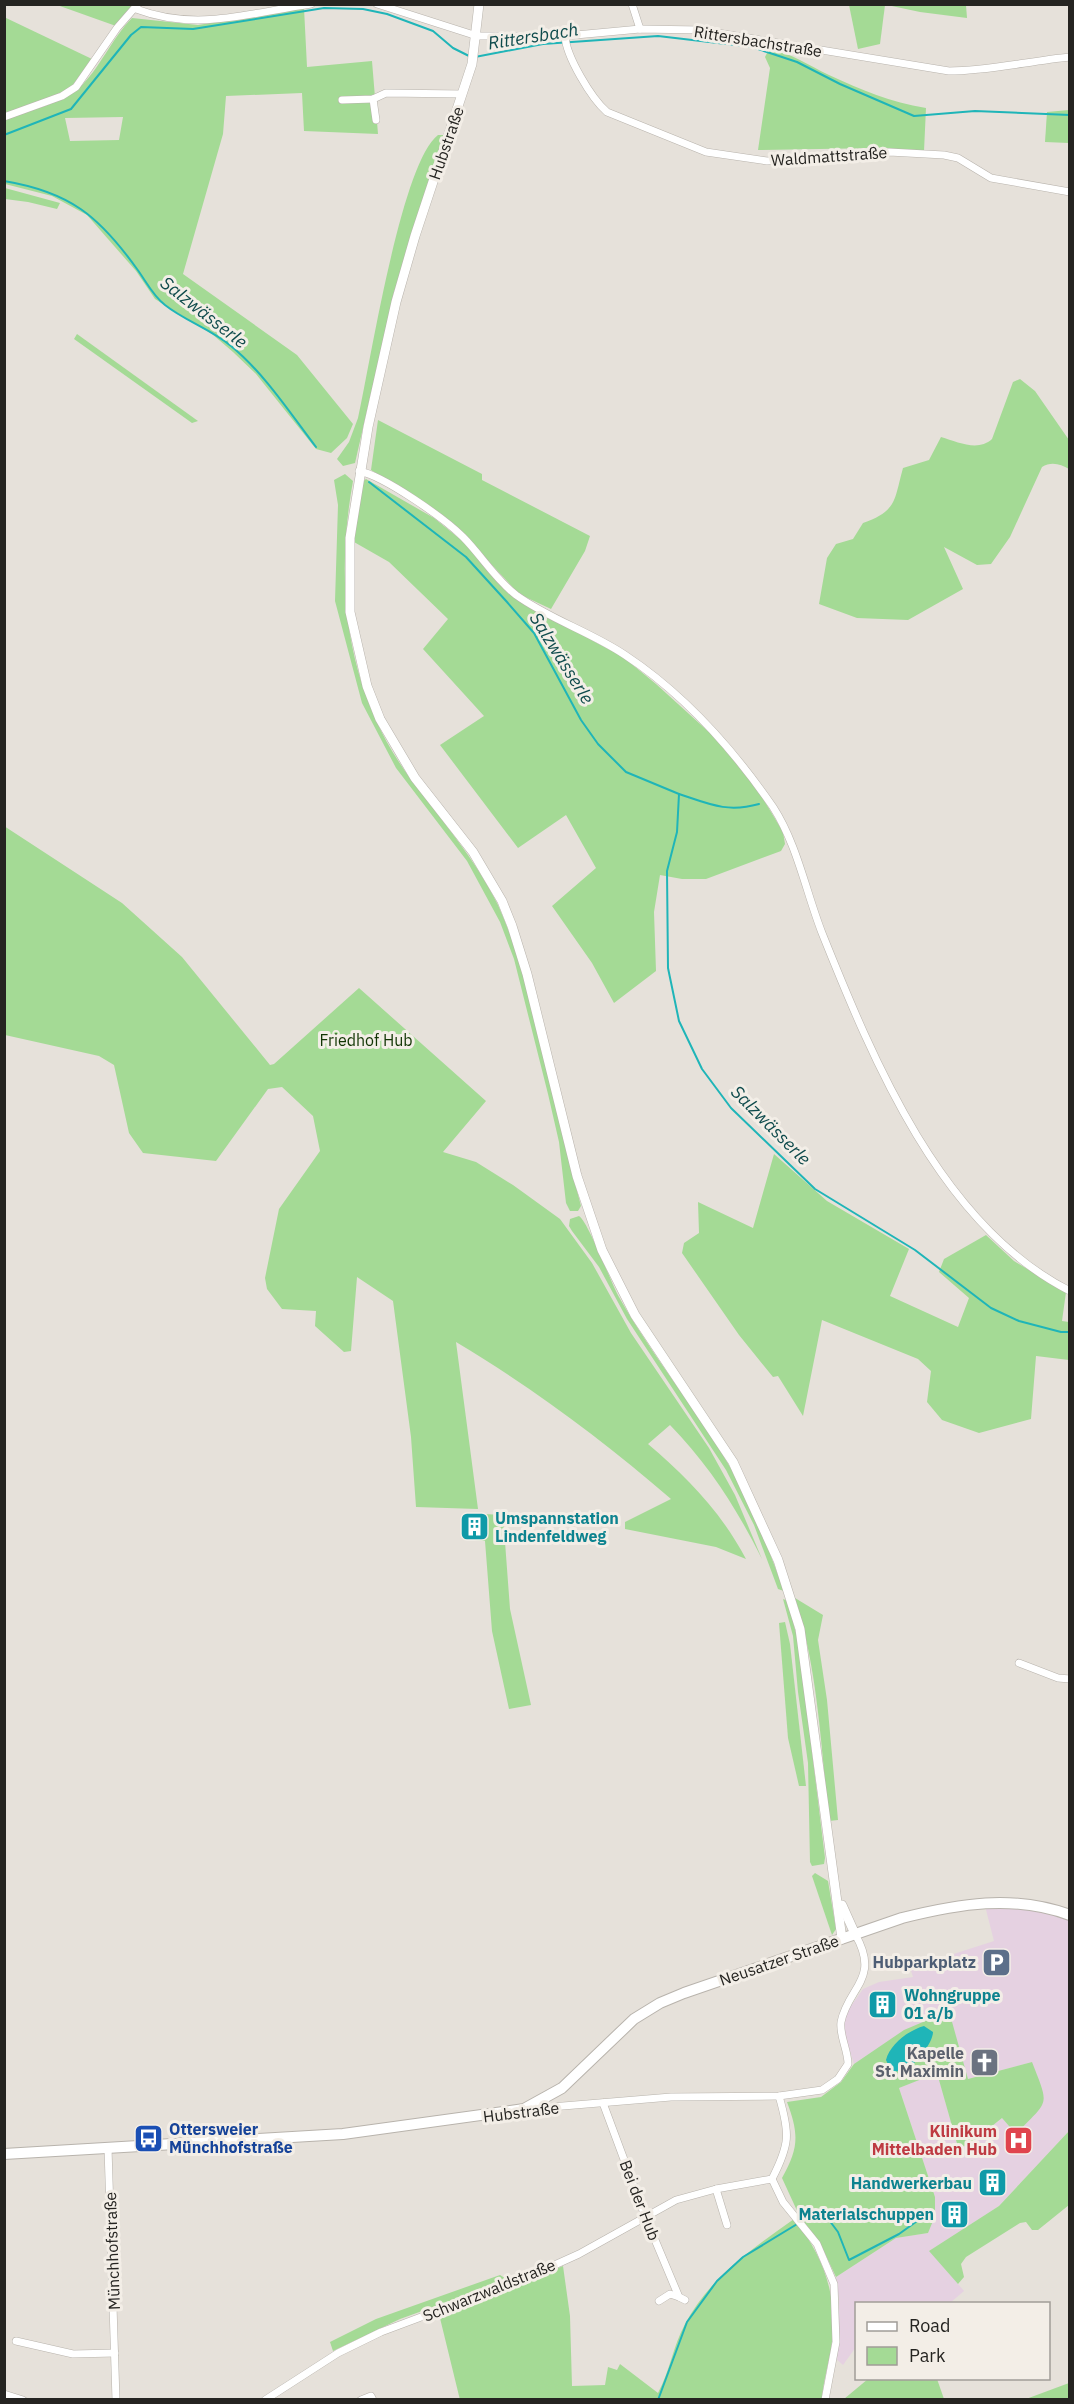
<svg xmlns="http://www.w3.org/2000/svg" width="1074" height="2404" viewBox="0 0 1074 2404" font-family="'IBM Plex Sans',sans-serif">
<rect width="100%" height="100%" fill="#e6e1da"/>
<polygon fill="#e5d1e1" points="985,1906 1033,1908 1069,1919 1069,2131 999,2206 930,2251 964,2291 950,2303 856,2304 856,2347 843,2365 835,2358 839,2299 836,2277 896,2238 928,2233 935,2197 899,2088 937,2072 958,2147 967,2146 1002,2118 1016,2134 1032,2062 968,2079 874,2051 854,2064 843,2029 844,2016 863,1989 879,1982 913,1977 910,1968 994,1941"/>
<g fill="#a4da95" fill-rule="evenodd">
<polygon points="57,5 135,5 116,26"/>
<polygon points="849,5 885,5 880,44 858,49"/>
<polygon points="887,5 966,5 967,18 920,12"/>
<path d="M304,8L307,67L372,61L378,134L304,131L302,93L226,96L223,134L183,274L297,355L353,424L347,438L331,453L316,449L256,374L233,352L212,334L155,299L136,271L87,215L52,196L5,184V120C25,112 62,103 78,89C100,69 111,39 132,18L198,25ZM123,117L119,140L70,141L65,118Z"/>
<polygon points="4,17 92,59 72,86 61,94 4,115"/>
<path d="M769,49C791,53 808,65 829,75C862,90 890,102 926,108L924,151L877,148L758,150L770,68L765,57Z"/>
<polygon points="1069,110 1069,143 1045,142 1047,112"/>
<path d="M438,135H444L394,292L355,463L343,466L337,459L349,442L358,418C370,365 401,163 438,135Z"/>
<polygon points="5,188 60,203 57,209 28,202 5,199"/>
<polygon points="77,334 198,421 192,423 74,339"/>
<path d="M1020,379L1035,391L1069,440V469C1061,464 1051,461 1042,467L1010,537L991,564L977,565L944,547L963,589L908,620L857,618L819,604L827,558L836,544L853,539L863,523C897,511 894,501 903,468L929,460L941,437C958,442 978,452 992,439L1013,382Z"/>
<polygon points="378,420 482,474 482,480 590,536 585,551 551,609 519,594 464,535 421,501 371,470"/>
<path d="M345,474L353,481C334,586 346,691 410,778C441,820 475,858 498,905C518,949 529,996 540,1043C553,1098 567,1152 581,1206L578,1211H570L566,1203L559,1142L548,1094L514,959L500,922L467,861L396,768L362,703L335,601L338,505L334,480Z"/>
<polygon points="366,479 434,518 460,539 519,601 623,657 656,684 721,743 759,792 783,832 785,844 781,851 706,879 682,879 660,875 654,912 656,971 614,1003 592,963 552,906 596,868 566,815 518,848 440,745 484,716 423,649 448,619 389,562 354,542 361,483"/>
<path d="M4,826L122,903L182,957L270,1065L274,1064L359,988L486,1101L443,1152L476,1162L513,1185L560,1219L592,1263L631,1333L709,1448L735,1495L762,1559C737,1509 709,1465 670,1425L648,1444C688,1478 721,1512 746,1559L716,1547L625,1529V1522L671,1499C603,1440 533,1388 456,1342L478,1509L416,1507L411,1437L393,1301L357,1277L351,1351L344,1352L315,1326L316,1311L282,1309L267,1289L265,1278L279,1209L320,1151L313,1116L282,1087L268,1089L216,1161L143,1153L129,1133L114,1065L99,1056L5,1035Z"/>
<polygon points="774,1154 827,1201 909,1249 890,1296 958,1327 969,1298 939,1272 944,1259 986,1235 1014,1261 1066,1292 1062,1321 1069,1322 1069,1360 1036,1356 1031,1419 979,1433 942,1420 927,1402 931,1371 918,1359 822,1320 803,1416 778,1376 773,1377 739,1335 682,1253 684,1243 699,1233 698,1202 753,1228"/>
<path d="M579,1216C588,1221 611,1283 619,1297C655,1361 703,1417 738,1481C757,1516 770,1554 784,1591L778,1589L754,1525L726,1470L627,1319L599,1267L572,1231L569,1226L570,1219Z"/>
<polygon points="464,1513 503,1515 510,1609 531,1705 509,1709 492,1631 485,1541 464,1539"/>
<path d="M795,1598L823,1615L818,1640L827,1700L838,1820L829,1821C821,1746 818,1670 795,1598Z"/>
<polygon points="783,1599 788,1601 799,1646 825,1858 824,1864 812,1866 810,1862 808,1763 798,1692 793,1636"/>
<polygon points="785,1622 790,1644 806,1786 799,1786 788,1738 779,1623"/>
<polygon points="815,1873 828,1881 836,1929 832,1935 812,1876"/>
<path d="M949,2011L968,2079L1032,2062C1050,2108 1049,2099 1016,2134L1002,2118L967,2146L958,2147L937,2073L899,2088L935,2197V2216L928,2233L896,2238L836,2277L821,2245L799,2215L782,2178C799,2148 799,2134 787,2102L821,2097L841,2082L854,2064L904,2030Z"/>
<polygon points="1069,2131 1069,2205 1038,2230 1032,2230 1026,2222 1020,2223 966,2257 961,2264 964,2277 958,2284 929,2251 999,2206"/>
<path d="M794,2219C825,2258 839,2299 831,2349C828,2366 823,2383 822,2399L460,2400L439,2314L485,2299L563,2266L570,2316L572,2386L605,2385L608,2367L617,2370L620,2364L658,2393C670,2371 673,2346 685,2324C710,2277 752,2249 794,2219Z"/>
<polygon points="500,2275 508,2280 400,2319 333,2351 330,2342 376,2319"/>
<polygon points="868,2379 937,2379 944,2399 844,2399"/>
<polygon points="1069,2383 1069,2399 1026,2399"/>
</g>
<path fill="#1fb5b8" d="M924,2026L933,2032C933,2043 915,2065 905,2070C901,2072 896,2071 891,2071L886,2060C890,2044 909,2030 924,2026Z"/>
<g fill="none" stroke-linecap="round" stroke-linejoin="round">
<g stroke="#1fb5b8" stroke-width="2">
<polyline points="475,57 543,44 658,36 752,47 797,62 840,84 914,116 975,111 1070,115"/>
<polyline points="4,135 71,109 131,35 141,27 193,29 324,8 363,9 387,14 433,31 453,48 469,56"/>
<path d="M4,181C70,192 99,216 137,269C146,281 152,295 165,305C185,321 211,329 231,346C264,373 290,413 316,447"/>
<polyline points="369,482 466,557 507,602 534,633 581,720 598,744 626,772 679,794 677,832 667,871 668,968 679,1021 702,1069 731,1108 815,1189 915,1250 991,1308 1019,1321 1061,1332 1070,1332"/>
<path d="M679,794C709,804 727,813 759,804"/>
<polyline points="658,2400 687,2322 717,2281 743,2257 812,2215 823,2212 838,2232 849,2260 899,2234 927,2214"/>
</g>
<defs>
<g id="minor">
<path d="M377,4L477,36H565L640,29L700,30L949,71C989,71 1029,61 1070,57"/>
<polyline points="632,4 640,29"/>
<path d="M136,9C197,32 249,13 311,4"/>
<path d="M565,36C566,56 591,98 607,112L706,152L767,161L889,152L944,155L958,158L991,178L1070,192"/>
<polyline points="373,99 376,120"/>
<polyline points="342,100 373,99 386,93 462,94"/>
<polyline points="4,117 62,96 76,87 117,28 138,4"/>
<path d="M359,471C384,476 444,518 463,537C481,555 495,579 516,595C549,619 591,632 625,655C684,694 733,749 773,807C797,844 806,892 822,933C873,1060 941,1226 1070,1291"/>
<polyline points="1019,1663 1058,1678 1070,1679"/>
<polyline points="603,2103 645,2216 679,2297 685,2300"/>
<path d="M527,2109L671,2097L779,2096L822,2090L838,2079L848,2064C848,2050 839,2035 841,2022C848,1987 881,1979 855,1934"/>
<polyline points="108,2148 116,2400"/>
<polyline points="772,2179 783,2202 817,2244 834,2284 836,2342 825,2400"/>
<path d="M772,2179C790,2144 790,2134 779,2096"/>
<polyline points="716,2189 727,2225"/>
<polyline points="659,2301 670,2294 679,2297"/>
<polyline points="16,2341 73,2354 115,2353"/>
<polyline points="4,2394 23,2400"/>
<polyline points="265,2400 338,2353 381,2332 528,2277 579,2254 676,2200 716,2189 772,2179"/>
<polyline points="361,2400 371,2396 373,2400"/>
</g>
<g id="tertiary">
<polyline points="479,4 472,64 415,236 396,302 368,427 350,538 350,612 367,686 380,719 415,778 473,852 502,901 512,926 527,974 577,1176 602,1250 635,1315 733,1462 778,1560 800,1629 842,1939"/>
<polyline points="842,1905 855,1934"/>
</g>
<path id="secondary" d="M4,2154L343,2134L524,2109L562,2088L634,2019L660,2003L684,1993L902,1918C958,1904 1013,1894 1070,1915"/>
</defs>
<use href="#minor" stroke="#b8b3ac" stroke-width="8"/>
<use href="#tertiary" stroke="#b8b3ac" stroke-width="10"/>
<use href="#secondary" stroke="#b8b3ac" stroke-width="12"/>
<use href="#minor" stroke="#fff" stroke-width="7"/>
<use href="#tertiary" stroke="#fff" stroke-width="9"/>
<use href="#secondary" stroke="#fff" stroke-width="10"/>
</g>
<defs>
<symbol id="building-square" viewBox="-11 -11 22 22"><rect x="-9" y="-9" width="18" height="18" rx="4" fill="#0f9aa8" stroke="#f3eee7"/><path d="M-4-6H4V6H1V3H-1V6H-4ZM-2.5-4.3h1.7v1.8h-1.7ZM.8-4.3h1.7v1.8H.8ZM-2.5-1h1.7V.8h-1.7ZM.8-1h1.7V.8H.8Z" fill="#fff"/></symbol>
<symbol id="parking-square" viewBox="-11 -11 22 22"><rect x="-9" y="-9" width="18" height="18" rx="4" fill="#5c6f8a" stroke="#f3eee7"/><path d="M-3.5-5.5H1a3.5 3.5 0 0 1 0 7H-1V5.5H-3.5ZM-1-3.4V-.6H.8a1.4 1.4 0 0 0 0-2.8Z" fill="#fff"/></symbol>
<symbol id="church-square" viewBox="-11 -11 22 22"><rect x="-9" y="-9" width="18" height="18" rx="4" fill="#6b7280" stroke="#f3eee7"/><path d="M-1.2-6h2.4v3.5h3.3v2.4h-3.3V6h-2.4V-.1h-3.3v-2.4h3.3Z" fill="#fff"/></symbol>
<symbol id="bus-square" viewBox="-11 -11 22 22"><rect x="-9" y="-9" width="18" height="18" rx="4" fill="#1a4fb4" stroke="#f3eee7"/><path d="M-5-6H5V4H4V6H2V4H-2V6H-4V4H-5ZM-3.5-4V0h7V-4ZM-3.5 1.2v1.5H-2V1.2ZM2 1.2v1.5H3.5V1.2Z" fill="#fff"/></symbol>
<symbol id="hospital-square" viewBox="-11 -11 22 22"><rect x="-9" y="-9" width="18" height="18" rx="4" fill="#e0444e" stroke="#f3eee7"/><path d="M-5-5h3v3.5h4V-5h3V5h-3V1.5h-4V5h-3Z" fill="#fff"/></symbol>
</defs>
<g fill-rule="evenodd">
<use href="#building-square" x="458" y="1510" width="33" height="33"/>
<use href="#parking-square" x="980" y="1946" width="33" height="33"/>
<use href="#building-square" x="866" y="1988" width="33" height="33"/>
<use href="#church-square" x="968" y="2046" width="33" height="33"/>
<use href="#bus-square" x="132" y="2122" width="33" height="33"/>
<use href="#hospital-square" x="1002" y="2124" width="33" height="33"/>
<use href="#building-square" x="976" y="2166" width="33" height="33"/>
<use href="#building-square" x="938" y="2198" width="33" height="33"/>
</g>
<g text-anchor="middle" dominant-baseline="central" stroke-width="6" stroke-linejoin="round" paint-order="stroke">
<g font-size="16" fill="#252421" stroke="#f3eee7">
<text transform="translate(758 41) rotate(9)">Rittersbachstraße</text>
<text transform="translate(446 143) rotate(-71)">Hubstraße</text>
<text transform="translate(829 156) rotate(-4)">Waldmattstraße</text>
<text transform="translate(779 1960) rotate(-19)">Neusatzer Straße</text>
<text transform="translate(521 2112) rotate(-7)">Hubstraße</text>
<text transform="translate(640 2200) rotate(69)">Bei der Hub</text>
<text transform="translate(112 2251) rotate(-92)">Münchhofstraße</text>
<text transform="translate(489 2290) rotate(-22)">Schwarzwaldstraße</text>
</g>
<g font-size="16" fill="#123604" stroke="#f3eee7">
<text x="366" y="1040">Friedhof Hub</text>
</g>
<g font-size="16" font-weight="bold" fill="#0d838f" stroke="#f3eee7" text-anchor="start">
<text x="495" y="1518">Umspannstation<tspan x="495" dy="18">Lindenfeldweg</tspan></text>
<text x="904" y="1995">Wohngruppe<tspan x="904" dy="18">01 a/b</tspan></text>
<text x="972" y="2183" text-anchor="end">Handwerkerbau</text>
<text x="934" y="2214" text-anchor="end">Materialschuppen</text>
</g>
<g font-size="16" font-weight="bold" fill="#4e5e75" stroke="#f3eee7" text-anchor="end">
<text x="976" y="1962">Hubparkplatz</text>
</g>
<g font-size="16" font-weight="bold" fill="#5b616d" stroke="#f3eee7" text-anchor="end">
<text x="964" y="2053">Kapelle<tspan x="964" dy="18">St. Maximin</tspan></text>
</g>
<g font-size="16" font-weight="bold" fill="#164399" stroke="#f3eee7" text-anchor="start">
<text x="169" y="2129">Ottersweier<tspan x="169" dy="18">Münchhofstraße</tspan></text>
</g>
<g font-size="16" font-weight="bold" fill="#be3a42" stroke="#f3eee7" text-anchor="end">
<text x="997" y="2131">Klinikum<tspan x="997" dy="18">Mittelbaden Hub</tspan></text>
</g>
<g font-size="18" font-style="italic" fill="#0f4b4c" stroke="#f3eee7">
<text transform="translate(533 36) rotate(-9)">Rittersbach</text>
<text transform="translate(204 312) rotate(38)">Salzwässerle</text>
<text transform="translate(562 658) rotate(58)">Salzwässerle</text>
<text transform="translate(771 1125) rotate(45)">Salzwässerle</text>
</g>
</g>
<rect width="1074" height="2404" fill="none" stroke="#252421" stroke-width="12"/>
<rect x="855" y="2302" width="195" height="78" fill="#f3eee7" stroke="#a19d98" stroke-width="1.5"/>
<rect x="867" y="2322" width="30" height="9" fill="#ffffff" stroke="#a19d98" stroke-width="1.5"/>
<text x="909" y="2332" font-size="18" fill="#252421">Road</text>
<rect x="867" y="2347" width="30" height="18" fill="#a4da95" stroke="#a19d98" stroke-width="1.5"/>
<text x="909" y="2362" font-size="18" fill="#252421">Park</text>
</svg>
